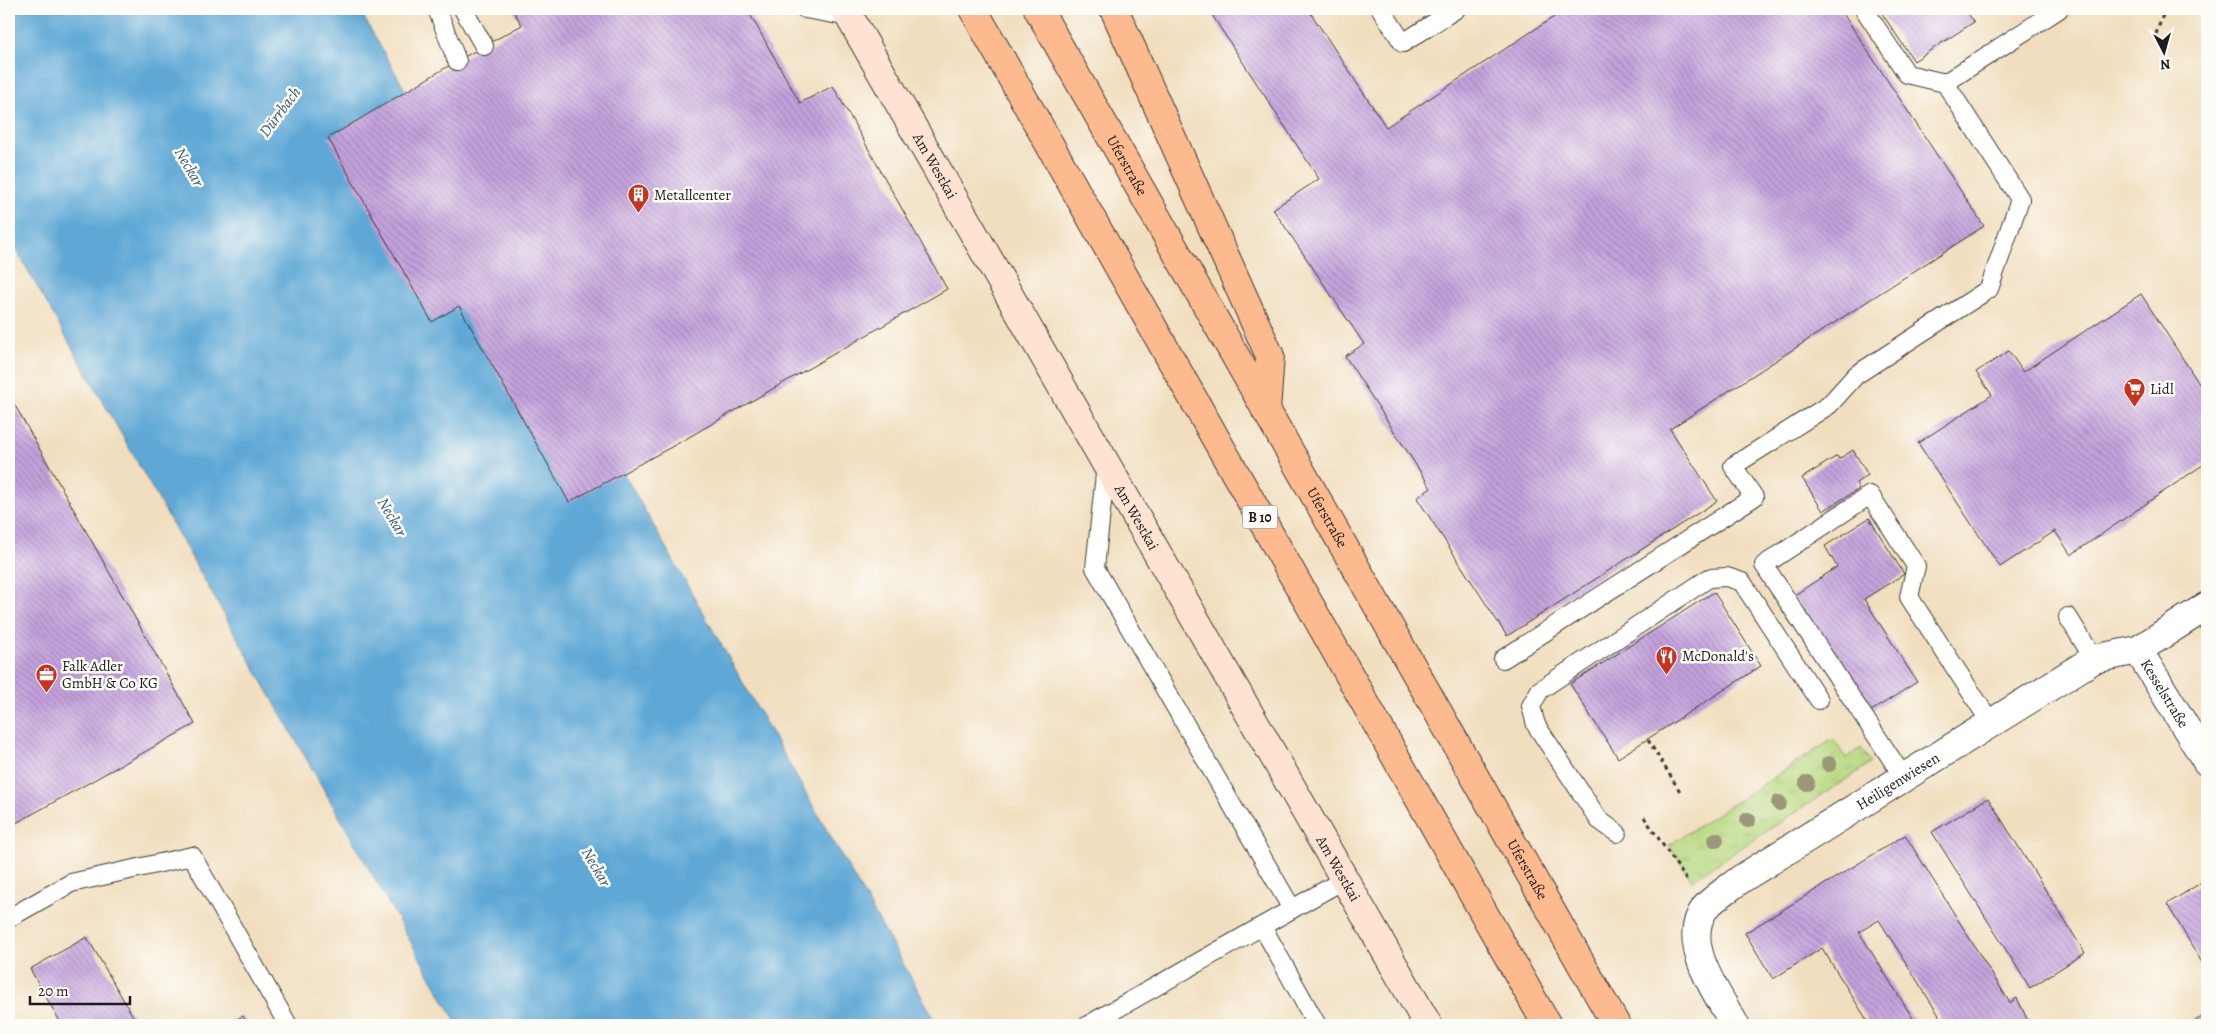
<svg xmlns="http://www.w3.org/2000/svg" width="2216" height="1034" viewBox="0 0 2216 1034" font-family="Alegreya,serif">
<defs>
<pattern id="grass-tufts" width="24" height="20" patternUnits="userSpaceOnUse" patternTransform="scale(1.25)"><rect width="24" height="20" fill="#b8d880"/><path d="M3 7l-1-3M5 7V3M7 7l1-3M15 17l-1-3M17 17v-4M19 17l1-3" fill="none" stroke="#9eb96e"/></pattern>
<pattern id="building-back-hatch" width="6" height="6" patternUnits="userSpaceOnUse" patternTransform="scale(1.25)"><rect width="6" height="6" fill="#c4a2dd"/><path d="M-1 5l2 2M0 0l6 6M5-1l2 2" fill="none" stroke="#9e83b2"/></pattern>
</defs>
<rect width="100%" height="100%" fill="#fdfcf7"/>
<filter id="ink" filterUnits="userSpaceOnUse"><feTurbulence type="fractalNoise" baseFrequency=".02" numOctaves="2"/><feDisplacementMap in="SourceGraphic" scale="10" xChannelSelector="R" yChannelSelector="G"/><feConvolveMatrix kernelMatrix="1 2 1 2 8 2 1 2 1" color-interpolation-filters="sRGB"/></filter>
<filter id="wash" filterUnits="userSpaceOnUse"><feTurbulence type="fractalNoise" baseFrequency=".0096" numOctaves="4" result="noise"/><feDisplacementMap in="SourceGraphic" scale="20" xChannelSelector="R" yChannelSelector="G"/><feGaussianBlur stdDeviation="1.12" result="paint"/><feColorMatrix in="noise" values="0 0 0 0 0 0 0 0 0 0 0 0 0 0 0 0 0 1.4 0 .05"/><feComposite in="paint" operator="in"/></filter>
<g filter="url(#wash)">
<rect width="100%" height="100%" fill="#f1debe"/>
<polygon fill="url(#grass-tufts)" stroke="#6a7a4e" points="1833,739 1846,758 1861,748 1871,763 1692,880 1669,845"/>
<polygon fill="#5ea8d6" stroke="#3d6279" points="9,9 359,9 938,1025 458,1025 9,237"/>
<g id="blocks">
<g fill="url(#building-back-hatch)">
<polygon points="512,9 747,9 800,103 833,86 947,289 675,445 569,502 459,306 432,322 328,138 457,61 522,25"/>
<polygon points="1208,9 1308,9 1386,127 1566,9 1840,9 1984,226 1670,429 1717,501 1507,636 1417,498 1431,488 1345,356 1364,344 1273,209 1319,179"/>
<polygon points="1879,9 1965,9 1974,22 1914,61"/>
<polygon points="2141,294 2207,396 2207,462 2071,555 2055,531 2000,567 1918,443 1992,395 1976,372 2009,351 2023,372"/>
<polygon points="9,395 195,724 9,827"/>
<polygon points="1853,450 1868,475 1856,483 1859,489 1823,511 1802,478 1837,456 1839,459"/>
<polygon points="1869,518 1904,574 1864,599 1917,682 1868,713 1793,596 1837,567 1825,546"/>
<polygon points="1714,592 1761,666 1618,758 1570,684"/>
<polygon points="1988,798 2085,953 2030,988 1932,832"/>
<polygon points="1905,835 2010,1003 2017,998 2030,1025 1945,1025 1879,920 1859,932 1917,1025 1870,1025 1822,948 1773,979 1745,933"/>
<polygon points="2207,879 2207,971 2167,904"/>
<polygon points="87,937 138,1025 62,1025 30,969"/>
<polygon points="2207,1014 2207,1025 2188,1025"/>
<polygon points="243,1016 248,1025 226,1025"/>
</g>
</g>
</g>
<g filter="url(#ink)">
<use href="#blocks" fill-opacity="0" stroke="#3c3934" stroke-width="1"/>
<g fill="none" stroke-linecap="round" stroke-linejoin="round">
<defs>
<g id="lane">
<polyline points="437,9 457,61"/>
<polyline points="463,9 484,46"/>
<polyline points="805,9 850,17"/>
<polyline points="1381,9 1403,43 1456,9"/>
<polyline points="1945,83 2059,9"/>
<polyline points="1106,465 1095,568 1292,909"/>
<polyline points="2068,617 2094,659"/>
<polyline points="1503,659 1754,497 1733,466 1829,405 1856,375 1989,289 2020,199 1945,83 1907,74 1864,9"/>
<polyline points="1904,778 1764,565 1870,495 1916,566 1909,597 1991,723"/>
<polyline points="1617,833 1599,820 1536,725 1531,706 1540,690 1709,578 1727,577 1742,582 1819,700"/>
<polyline points="9,918 71,883 192,856 288,1025"/>
<polyline points="1262,926 1317,1025"/>
<polyline points="1088,1025 1345,879"/>
</g>
<g id="street">
<path id="s1" d="M2138,650L2207,762"/>
<path id="s2" d="M1735,1025C1718,994 1679,943 1705,908C1712,899 1731,887 1741,879L2094,659L2138,650L2207,606"/>
</g>
<g id="secondary">
<path id="s3" d="M845,9L1428,1025"/>
</g>
<g id="highway">
<polyline points="973,9 1547,1025"/>
<path id="s4" d="M1038,9L1616,1025"/>
<polyline points="1114,9 1270,356 1266,411"/>
</g>
</defs>
<use href="#lane" stroke="#3c3934" stroke-width="20"/>
<use href="#street" stroke="#3c3934" stroke-width="30"/>
<use href="#secondary" stroke="#3c3934" stroke-width="30"/>
<use href="#highway" stroke="#3c3934" stroke-width="30"/>
<g stroke="#3c3934" stroke-width="3" stroke-dasharray="4 4" stroke-linecap="butt">
<polyline points="2156,34 2165,9"/>
<polyline points="1648,740 1681,793"/>
<polyline points="1644,817 1688,882"/>
</g>
<use href="#lane" stroke="#fff" stroke-width="18"/>
<use href="#street" stroke="#fff" stroke-width="28"/>
<use href="#secondary" stroke="#fee3d2" stroke-width="28"/>
<use href="#highway" stroke="#fcba8e" stroke-width="28"/>
</g>
<g fill="#9a9878">
<circle cx="1829" cy="764" r="8"/>
<circle cx="1807" cy="783" r="8"/>
<circle cx="1779" cy="803" r="8"/>
<circle cx="1748" cy="820" r="8"/>
<circle cx="1716" cy="840" r="8"/>
</g>
</g>
<defs>
<symbol id="building-pin" viewBox="-11 -11 22 30"><path d="M0 17L-7.5 6A9.5 9.5 0 1 1 7.5 6Z" fill="#c8321e" stroke="#fdfcf7"/><path d="M-4-6H4V6H1V3H-1V6H-4ZM-2.5-4.3h1.7v1.8h-1.7ZM.8-4.3h1.7v1.8H.8ZM-2.5-1h1.7V.8h-1.7ZM.8-1h1.7V.8H.8Z" fill="#fff"/></symbol>
<symbol id="supermarket-pin" viewBox="-11 -11 22 30"><path d="M0 17L-7.5 6A9.5 9.5 0 1 1 7.5 6Z" fill="#c8321e" stroke="#fdfcf7"/><path d="M-6-5.5h2.5l.6 2H6L4.5 2H-2.5L-4.4-4H-6ZM-1.5 3.2a1.3 1.3 0 1 0 .1 0ZM3 3.2a1.3 1.3 0 1 0 .1 0Z" fill="#fff"/></symbol>
<symbol id="restaurant-pin" viewBox="-11 -11 22 30"><path d="M0 17L-7.5 6A9.5 9.5 0 1 1 7.5 6Z" fill="#c8321e" stroke="#fdfcf7"/><path d="M-5-6h1v4h1v-4h1v4h1v-4h1v5L-1.5 .5V6h-2V.5L-5-1ZM5-6V6H3V1.5H1.5Q1.5-4 5-6Z" fill="#fff"/></symbol>
<symbol id="office-pin" viewBox="-11 -11 22 30"><path d="M0 17L-7.5 6A9.5 9.5 0 1 1 7.5 6Z" fill="#c8321e" stroke="#fdfcf7"/><path d="M-6-3h4V-5.5h4V-3h4V5H-6ZM-1-4.5V-3h2v-1.5ZM-6 0V1H6V0Z" fill="#fff"/></symbol>
</defs>
<g fill-rule="evenodd">
<use href="#building-pin" x="626" y="182" width="25" height="34"/>
<use href="#supermarket-pin" x="2122" y="376" width="25" height="34"/>
<use href="#restaurant-pin" x="1654" y="644" width="25" height="34"/>
<use href="#office-pin" x="34" y="662" width="25" height="34"/>
</g>
<g text-anchor="middle" dominant-baseline="central" stroke-width="5" stroke-linejoin="round" paint-order="stroke">
<rect fill="#fdfcf7" stroke="#605f5e" stroke-width="1" x="1242.5" y="505.5" width="35" height="23" rx="4"/>
<g font-size="14" font-weight="bold" fill="#1c1c1c">
<text x="1260" y="517">B 10</text>
</g>
<g font-size="15" fill="#1c1c1c" stroke="#fdfcf7">
<text stroke="none"><textPath href="#s4" startOffset="180">Uferstraße</textPath></text>
<text stroke="none"><textPath href="#s3" startOffset="181">Am Westkai</textPath></text>
<text stroke="none"><textPath href="#s3" startOffset="586">Am Westkai</textPath></text>
<text stroke="none"><textPath href="#s4" startOffset="585">Uferstraße</textPath></text>
<text stroke="none"><textPath href="#s1" startOffset="51">Kesselstraße</textPath></text>
<text stroke="none"><textPath href="#s2" startOffset="359">Heiligenwiesen</textPath></text>
<text stroke="none"><textPath href="#s3" startOffset="991">Am Westkai</textPath></text>
<text stroke="none"><textPath href="#s4" startOffset="990">Uferstraße</textPath></text>
</g>
<g font-size="15" fill="#1c1c1c" stroke="#fdfcf7" text-anchor="start">
<text x="654" y="195">Metallcenter</text>
<text x="2150" y="389">Lidl</text>
<text x="1682" y="656">McDonald's</text>
<text x="62" y="666">Falk Adler<tspan x="62" dy="17">GmbH &amp; Co KG</tspan></text>
</g>
<g font-size="16" font-style="italic" fill="#3a5b70" stroke="#fdfcf7">
<text transform="translate(280 112) rotate(-53)">Dürrbach</text>
<text transform="translate(189 167) rotate(60)">Neckar</text>
<text transform="translate(392 517) rotate(60)">Neckar</text>
<text transform="translate(596 867) rotate(60)">Neckar</text>
</g>
</g>
<rect width="2216" height="1034" fill="none" stroke="#fdfcf7" stroke-width="30"/>
<g transform="translate(2164 52) rotate(174)" stroke="#fdfcf7" stroke-width="4" paint-order="stroke">
<path d="M0-4L9 19L0 12L-9 19Z" fill="#1c1c1c"/>
<text y="-8" font-size="14" font-weight="bold" text-anchor="middle" fill="#1c1c1c">N</text>
</g>
<path d="M30 996v8h100v-8" fill="none" stroke="#1c1c1c" stroke-width="2.5"/>
<text x="38" y="996" font-size="15" fill="#1c1c1c" stroke="#fdfcf7" stroke-width="4" paint-order="stroke">20 m</text>
</svg>
